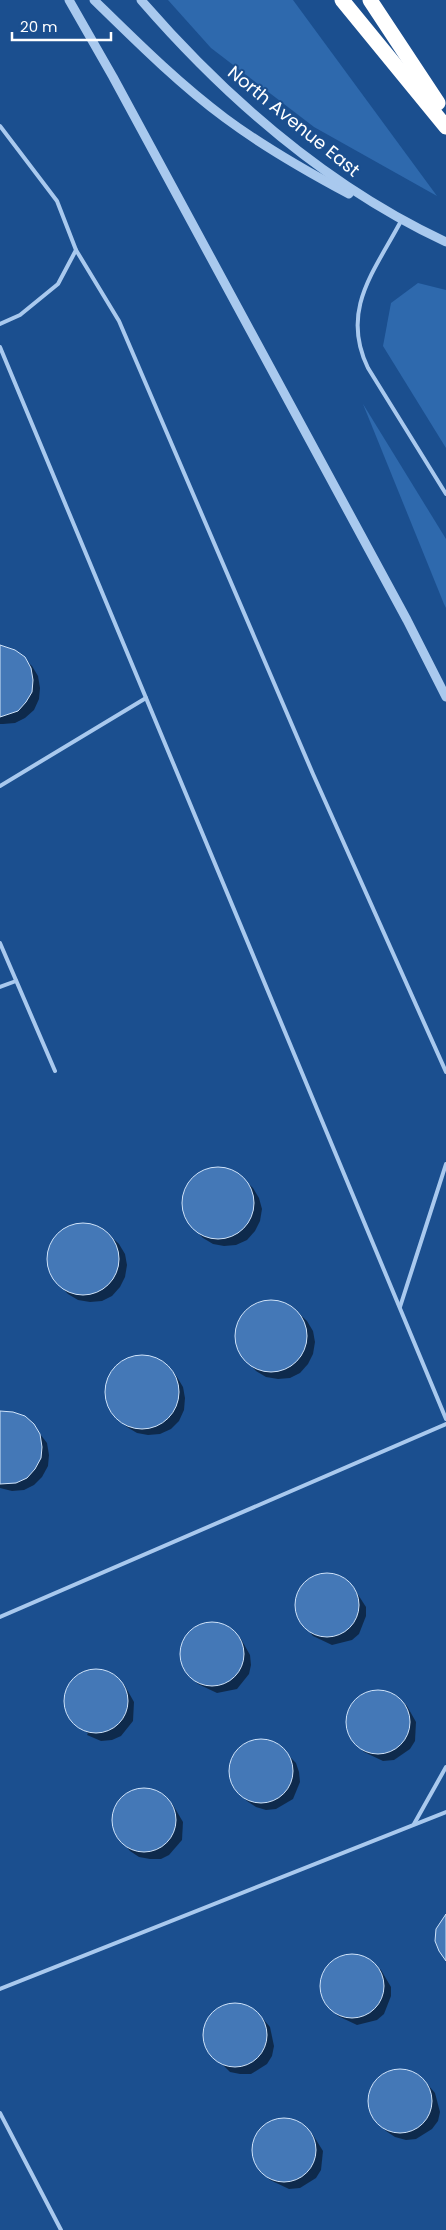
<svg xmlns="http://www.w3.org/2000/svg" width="446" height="2230" viewBox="0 0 446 2230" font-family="Poppins,sans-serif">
<rect width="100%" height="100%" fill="#1b4f8f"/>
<g fill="#2e69ad">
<polygon points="168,0 293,0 437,196 314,127 211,48"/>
<polygon points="418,283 446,290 446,448 383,346 391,303"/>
<polygon points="363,404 446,539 446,608 444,604"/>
</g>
<g fill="#0007">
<polygon points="0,646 15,651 32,666 38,676 40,688 39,699 34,710 25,718 15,723 3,724 0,724"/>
<polygon points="214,1168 225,1168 236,1172 253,1188 259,1198 262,1209 260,1221 255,1231 247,1240 236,1245 224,1246 213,1244 203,1238 187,1221 183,1210 182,1198 186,1187 193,1178 202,1171"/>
<polygon points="79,1224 91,1224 102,1228 119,1244 125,1254 127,1265 125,1277 120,1287 112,1296 102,1301 90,1302 78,1300 68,1294 52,1277 48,1266 48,1254 51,1243 58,1234 68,1227"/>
<polygon points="267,1300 279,1301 290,1305 307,1321 313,1331 315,1342 313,1354 308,1364 300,1373 290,1378 278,1379 266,1377 256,1371 240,1353 236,1343 236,1331 239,1320 246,1310 256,1303"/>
<polygon points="138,1356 149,1357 160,1361 177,1377 183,1387 185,1398 184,1410 179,1421 171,1429 160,1434 148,1435 137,1433 127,1427 111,1410 107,1399 106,1387 110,1376 117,1366 126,1360"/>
<polygon points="0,1413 33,1425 47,1443 49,1455 48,1466 42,1477 34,1485 24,1490 12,1491 0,1488"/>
<polygon points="328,1574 348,1582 355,1590 366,1607 366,1616 359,1634 352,1640 332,1645 313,1636 299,1619 296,1609 297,1598 301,1589 308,1580 318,1576"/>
<polygon points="213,1623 233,1631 241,1639 250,1655 251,1665 249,1674 237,1689 217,1693 198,1684 184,1668 181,1658 182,1647 186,1637 193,1629 203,1624"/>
<polygon points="97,1670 107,1672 117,1678 125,1686 134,1702 133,1721 121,1736 112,1740 101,1741 87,1735 88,1733 74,1724 68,1715 65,1705 66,1694 70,1684 77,1676 87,1672"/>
<polygon points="379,1691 389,1693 399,1698 407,1706 416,1722 415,1741 410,1749 394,1760 383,1761 364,1752 350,1735 347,1725 348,1714 352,1705 359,1697 368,1692"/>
<polygon points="262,1740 272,1742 281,1748 296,1763 299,1772 300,1782 293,1799 276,1809 266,1810 256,1807 247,1801 232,1784 230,1775 230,1764 235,1754 242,1746 252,1742"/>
<polygon points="146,1789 165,1797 173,1805 183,1822 182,1840 169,1855 161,1859 150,1859 139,1857 130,1851 116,1834 113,1824 114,1813 118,1804 126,1796 135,1791"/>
<polygon points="353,1955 373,1963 381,1970 391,1987 391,1996 384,2014 377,2020 357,2025 338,2016 324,1999 321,1989 322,1979 326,1969 333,1961 343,1956"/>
<polygon points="236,2004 247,2006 264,2020 270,2027 274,2046 272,2056 267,2064 251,2074 240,2074 230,2072 207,2049 204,2038 205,2028 209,2018 216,2011 226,2006"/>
<polygon points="402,2070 412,2072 429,2086 435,2093 440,2112 438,2121 432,2129 416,2139 406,2140 395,2137 386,2131 372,2114 369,2104 370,2094 374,2084 382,2076 391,2072"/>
<polygon points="285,2119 305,2127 313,2135 323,2151 321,2170 316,2178 300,2188 289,2189 270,2180 256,2164 253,2153 254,2143 258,2133 265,2125 275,2120"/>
</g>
<g fill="#4478b7" stroke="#cfe3fa">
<polygon points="0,645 15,650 25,657 31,668 33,680 32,692 26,702 18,711 0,717"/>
<circle cx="218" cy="1203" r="36"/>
<circle cx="83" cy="1259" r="36"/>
<circle cx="271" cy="1336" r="36"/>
<circle cx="142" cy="1392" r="37"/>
<polygon points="0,1411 13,1412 25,1416 34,1424 40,1434 42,1447 41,1458 35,1469 27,1478 16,1483 0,1484"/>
<circle cx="327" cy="1605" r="32"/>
<circle cx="212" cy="1654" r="32"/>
<circle cx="96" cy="1701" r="32"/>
<circle cx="378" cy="1722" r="32"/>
<circle cx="261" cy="1771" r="32"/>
<circle cx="144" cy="1820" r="32"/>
<polygon points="446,1914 446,1961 439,1951 435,1941 436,1929"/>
<circle cx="352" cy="1986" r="32"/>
<circle cx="235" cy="2035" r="32"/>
<circle cx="400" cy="2101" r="32"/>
<circle cx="284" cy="2150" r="32"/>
</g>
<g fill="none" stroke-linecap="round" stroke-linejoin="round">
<g stroke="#a9c9ee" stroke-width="4">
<polyline points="0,126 57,201 76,250 58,284 20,315 0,324"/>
<path d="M401,221C374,272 340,310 368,368L446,494"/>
<polyline points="76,250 119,321 313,774 446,1072"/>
<polyline points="0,347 446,1419"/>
<polyline points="0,786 146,698"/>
<polyline points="0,943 55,1071"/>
<polyline points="0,987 16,981"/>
<polyline points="400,1307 446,1164"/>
<polyline points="0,1617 446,1424"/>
<polyline points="414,1824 446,1767"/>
<polyline points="0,1989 446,1812"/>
<polyline points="0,2113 61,2230"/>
</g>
<g stroke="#a9c9ee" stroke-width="9">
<polyline points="69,0 113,77 407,620 446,697"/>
<path d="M94,0C136,41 178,83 225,118C264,147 306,171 349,194"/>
<path d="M141,0C226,98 328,187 446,242"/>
</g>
<g stroke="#fff" stroke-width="15">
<polyline points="342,0 446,127"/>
<polyline points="370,0 438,103"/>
</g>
</g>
<g text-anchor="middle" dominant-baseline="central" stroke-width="4" stroke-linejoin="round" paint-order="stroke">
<g font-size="18" fill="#fff" stroke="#1b4f8f">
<text transform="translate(294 121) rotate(39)">North Avenue East</text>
</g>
</g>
<path d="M12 32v8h99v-8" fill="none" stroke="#ffffff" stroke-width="2.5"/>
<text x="20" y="32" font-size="15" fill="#ffffff" stroke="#1b4f8f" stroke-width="4" paint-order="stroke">20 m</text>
</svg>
